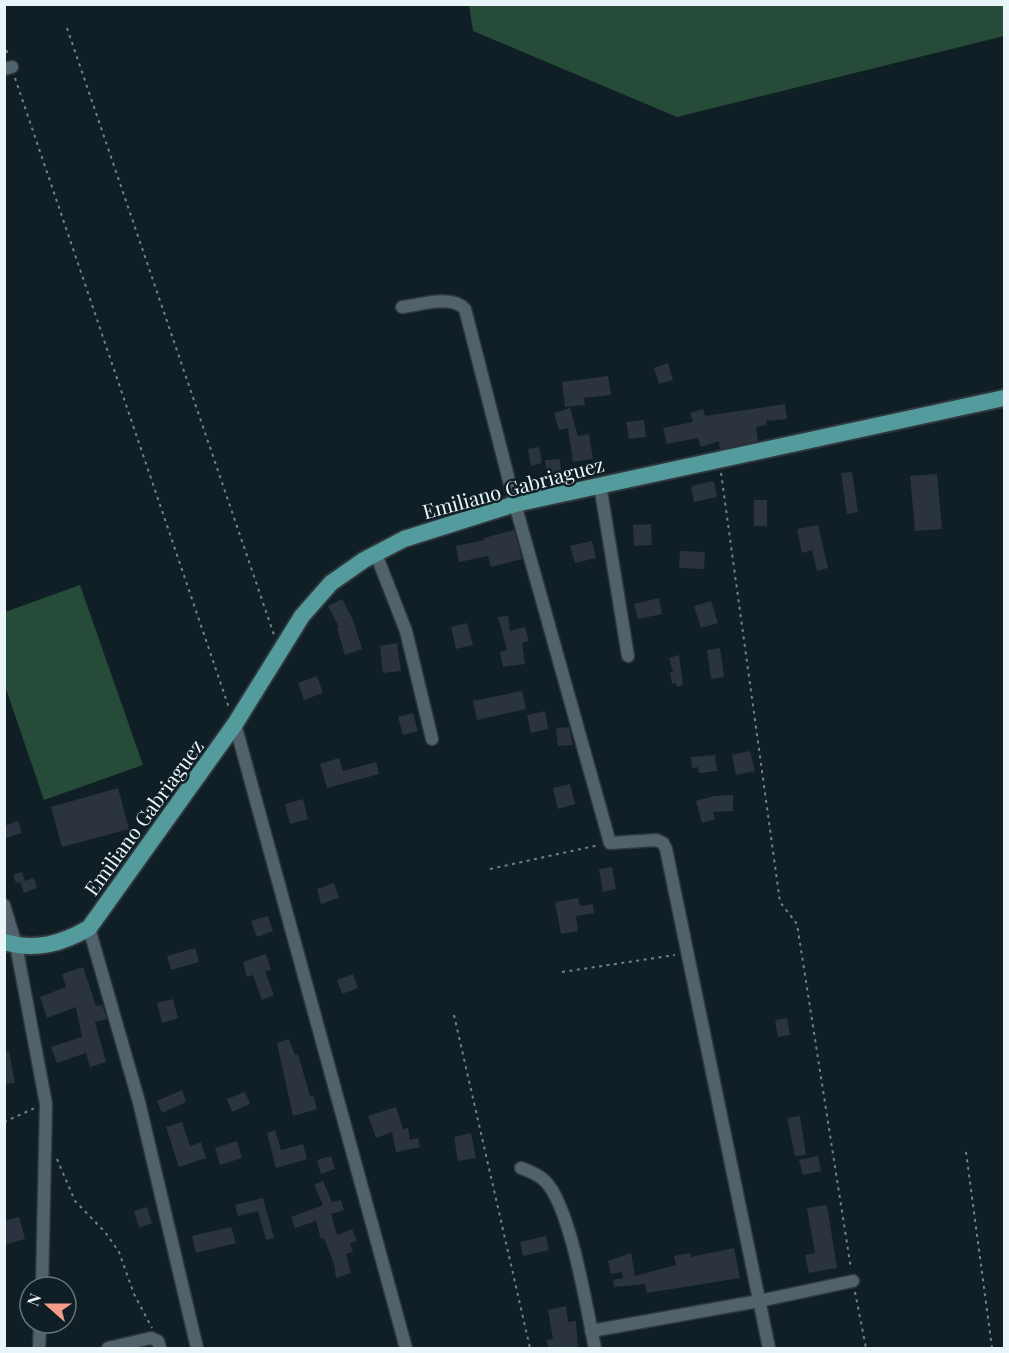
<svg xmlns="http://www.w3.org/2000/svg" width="1009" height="1353" viewBox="0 0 1009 1353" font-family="'Playfair Display',serif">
<rect width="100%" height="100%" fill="#0f1f25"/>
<g fill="#264b38">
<polygon points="469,5 1004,5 1004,36 677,117 473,31"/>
<polygon points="80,585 143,765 44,800 5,686 5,612"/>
</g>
<g fill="#2b333f">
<polygon points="668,363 673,380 659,384 654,368"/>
<polygon points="608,376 611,395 584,398 585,405 565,407 562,382"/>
<polygon points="785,404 787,419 766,421 767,425 756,427 758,441 720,449 719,441 701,447 698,438 667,444 663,428 693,422 690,413 703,409 705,416"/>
<polygon points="570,408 578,436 589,434 593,459 573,462 568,428 559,430 554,413"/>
<polygon points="644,420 646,437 629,439 626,422"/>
<polygon points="539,447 542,463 531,466 528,449"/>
<polygon points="560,459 562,483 548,486 545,460"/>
<polygon points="852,472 858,512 847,514 841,473"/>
<polygon points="937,474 942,529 915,531 910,476"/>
<polygon points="714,481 717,497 694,502 691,486"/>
<rect x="754" y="500" width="13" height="26"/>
<polygon points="651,524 652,545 634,546 633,525"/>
<polygon points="818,525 828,568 817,571 812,550 802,553 797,529"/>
<polygon points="514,530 522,559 491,567 488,556 459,562 456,546 484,540 484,538"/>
<polygon points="592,541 596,558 575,563 570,546"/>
<polygon points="680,551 705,552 704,569 679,568"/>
<polygon points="659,598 662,614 638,619 634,604"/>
<polygon points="342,599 353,620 362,649 345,655 337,628 339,627 328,606"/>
<polygon points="711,601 718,623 701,628 694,606"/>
<polygon points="508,616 510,631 525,627 529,641 522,643 525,664 503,667 500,652 507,650 498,617"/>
<polygon points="467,623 473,645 456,649 451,627"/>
<polygon points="397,643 401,671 383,673 380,646"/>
<polygon points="720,648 724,677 711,679 707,650"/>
<polygon points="679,655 683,685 677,687 676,683 672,684 670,672 673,672 669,658"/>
<polygon points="317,676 323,693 304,700 298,683"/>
<polygon points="522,691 526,709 477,720 473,701"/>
<polygon points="545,711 548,729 531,733 527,715"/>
<polygon points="413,713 418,731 403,735 398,717"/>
<polygon points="569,727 573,745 558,746 556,728"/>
<polygon points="750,751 755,771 736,775 732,755"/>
<polygon points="715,755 717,771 699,773 698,767 692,768 691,757"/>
<polygon points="339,758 343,771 376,762 379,774 327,788 320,764"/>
<polygon points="570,784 575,804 558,809 553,788"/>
<polygon points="118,788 129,829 62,847 51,807"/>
<polygon points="733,795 733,811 713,812 715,819 702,823 696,801 714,796"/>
<polygon points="303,799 308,819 290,824 285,804"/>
<polygon points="18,821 22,833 4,839 4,826"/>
<polygon points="612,867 616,889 603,892 599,869"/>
<polygon points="22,872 25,881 34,878 37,888 24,893 20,882 16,883 13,875"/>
<polygon points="334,883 339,898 321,904 317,889"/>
<polygon points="578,898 580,906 593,904 594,913 576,916 578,931 561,934 555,902"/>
<polygon points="268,916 273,931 257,937 251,921"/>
<polygon points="195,948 199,962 171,970 167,956"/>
<polygon points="266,954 271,970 265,971 274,995 262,1000 253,975 247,977 243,962"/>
<polygon points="83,967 96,1006 102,1005 107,1019 95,1022 106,1062 90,1067 86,1053 57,1063 51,1047 82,1037 76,1007 47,1018 40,997 66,987 62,974"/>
<polygon points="353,974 358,988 342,994 337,980"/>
<polygon points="173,999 178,1018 162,1023 157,1003"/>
<polygon points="787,1018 790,1035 778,1037 775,1020"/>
<polygon points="289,1039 295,1055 298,1054 310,1096 313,1095 317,1109 293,1116 277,1043"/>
<polygon points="9,1051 15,1083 4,1084 4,1052"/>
<polygon points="182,1090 186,1102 162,1113 157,1101"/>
<polygon points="245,1092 250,1104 232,1112 227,1099"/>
<polygon points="396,1107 403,1129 408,1128 410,1140 418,1138 420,1147 396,1152 392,1132 376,1138 368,1116"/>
<polygon points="800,1116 806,1155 795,1156 787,1118"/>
<polygon points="182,1122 190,1146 201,1142 206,1158 179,1167 166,1127"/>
<polygon points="275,1130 281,1150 303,1144 307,1159 276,1168 267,1133"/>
<polygon points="471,1133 476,1158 458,1161 454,1137"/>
<polygon points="237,1141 242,1158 220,1165 215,1148"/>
<polygon points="331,1156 335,1169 321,1174 317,1160"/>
<polygon points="818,1156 821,1171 803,1175 799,1160"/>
<polygon points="323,1181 332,1202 341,1200 344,1210 331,1214 337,1235 352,1229 357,1241 350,1243 353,1252 346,1254 351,1273 336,1278 334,1264 324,1238 321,1239 316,1221 295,1228 291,1217 323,1205 314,1185"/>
<polygon points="263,1198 274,1238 266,1240 258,1211 238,1216 235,1205"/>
<polygon points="827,1205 837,1268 809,1273 805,1255 815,1253 807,1208"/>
<polygon points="147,1207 152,1223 139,1228 134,1211"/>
<polygon points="19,1217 25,1239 4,1245 4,1221"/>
<polygon points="231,1227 236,1243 196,1253 192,1236"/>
<polygon points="546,1236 549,1250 523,1256 520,1242"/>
<polygon points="734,1248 740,1278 647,1293 645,1284 614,1287 613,1280 623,1278 622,1272 611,1274 608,1261 631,1253 635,1276 676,1265 674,1256 690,1253 691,1257"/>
<polygon points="566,1306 568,1322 576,1321 578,1348 548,1348 547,1340 553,1339 548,1310"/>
</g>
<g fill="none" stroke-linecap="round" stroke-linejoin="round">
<defs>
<g id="minor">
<polyline points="4,69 12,67"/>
<path d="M402,307C421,305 451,294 465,309L515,504L610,843L656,840L663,843L666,849L769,1348"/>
<polyline points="600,485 628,656"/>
<polyline points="376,554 406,631 432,739"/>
<polyline points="235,724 406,1348"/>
<polyline points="4,905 16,945 46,1104 42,1287"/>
<polyline points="89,928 139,1102 197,1348"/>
<path d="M521,1168C530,1171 538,1174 545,1181C571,1207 587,1311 595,1348"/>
<polyline points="591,1331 759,1301 853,1281"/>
<polyline points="39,1348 40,1323"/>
<polyline points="108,1348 151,1338 158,1341 160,1348"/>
</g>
<path id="major" d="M4,942C36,951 61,944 89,928L235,724L302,616L331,583L364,560L404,539L515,504L1004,398"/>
</defs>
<use href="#minor" stroke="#2f373d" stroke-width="15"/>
<use href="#major" stroke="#2f373d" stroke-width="20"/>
<g stroke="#748287" stroke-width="2" stroke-dasharray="3 4.5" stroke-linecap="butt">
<polyline points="67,28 274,635"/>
<polyline points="4,43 8,55"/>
<polyline points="15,78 229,708"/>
<polyline points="721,473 780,902 797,924 851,1269"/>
<polyline points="490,869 599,845"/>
<polyline points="562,972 675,955"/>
<polyline points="454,1015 530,1348"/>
<polyline points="4,1122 35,1108"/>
<polyline points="966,1152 992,1348"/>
<polyline points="57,1159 75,1201 105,1232 119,1252 134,1294 152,1328"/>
<polyline points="855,1292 866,1348"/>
</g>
<use href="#minor" stroke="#51626a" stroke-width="12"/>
<use href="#major" stroke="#539b9c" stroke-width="16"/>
</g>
<g text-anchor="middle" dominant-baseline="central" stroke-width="5" stroke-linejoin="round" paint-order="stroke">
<g font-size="20" fill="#eaf5f9" stroke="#0f1f25">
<text transform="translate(513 487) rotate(-15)">Emiliano Gabriaguez</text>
<text transform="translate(143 817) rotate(-54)">Emiliano Gabriaguez</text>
</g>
</g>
<rect width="1009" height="1353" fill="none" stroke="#eaf5f9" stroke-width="12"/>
<g transform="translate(48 1305) rotate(291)"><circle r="28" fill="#0f1f25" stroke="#67757a" stroke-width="1.5"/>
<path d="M0-4.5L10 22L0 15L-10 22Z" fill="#f49e89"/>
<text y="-9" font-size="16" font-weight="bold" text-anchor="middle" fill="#eaf5f9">N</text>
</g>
</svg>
